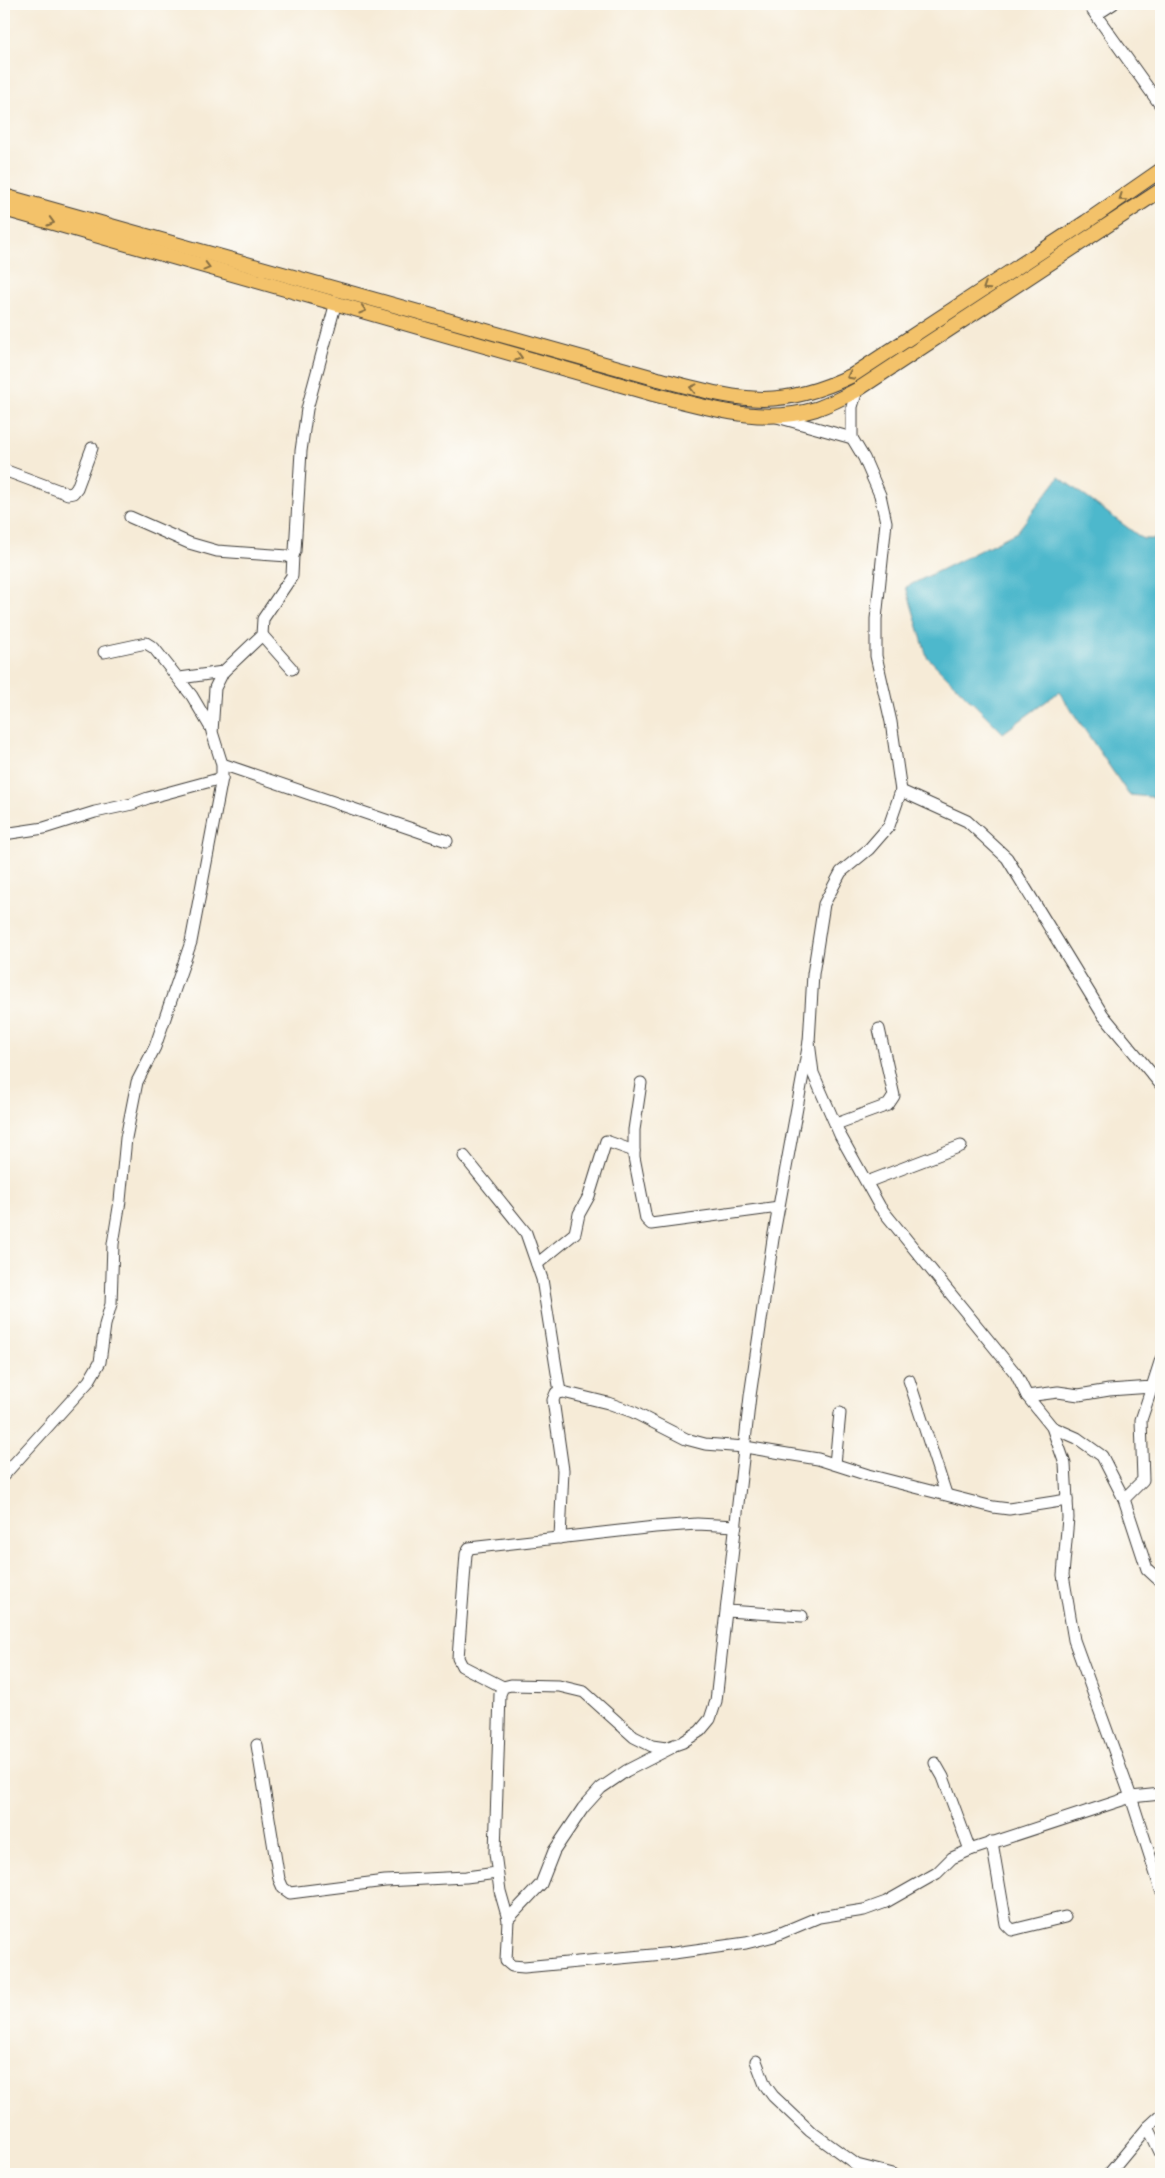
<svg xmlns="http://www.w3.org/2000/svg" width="1165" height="2178" viewBox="0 0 1165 2178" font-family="'Gentium Book Plus',serif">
<rect width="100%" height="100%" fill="#fdfcf7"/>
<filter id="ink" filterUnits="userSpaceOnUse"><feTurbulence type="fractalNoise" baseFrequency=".02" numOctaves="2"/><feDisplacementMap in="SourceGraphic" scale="10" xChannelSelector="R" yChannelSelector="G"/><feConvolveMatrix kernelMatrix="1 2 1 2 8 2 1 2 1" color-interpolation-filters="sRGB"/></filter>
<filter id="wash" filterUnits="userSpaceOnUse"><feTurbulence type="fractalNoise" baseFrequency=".0096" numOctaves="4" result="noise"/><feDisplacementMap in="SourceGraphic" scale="20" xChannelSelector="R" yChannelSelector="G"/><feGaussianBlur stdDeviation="1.12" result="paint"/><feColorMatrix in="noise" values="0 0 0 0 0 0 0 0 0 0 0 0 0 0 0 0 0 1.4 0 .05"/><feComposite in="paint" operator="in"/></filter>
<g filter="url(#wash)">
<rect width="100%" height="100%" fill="#f6ebd7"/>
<polygon fill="#4eb8cc" stroke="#356a74" points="1059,477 1143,539 1161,539 1161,798 1129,795 1059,692 1003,733 927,657 906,587 1017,532"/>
</g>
<g filter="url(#ink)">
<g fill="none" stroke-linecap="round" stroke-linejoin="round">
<defs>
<g id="minor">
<polyline points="1088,4 1161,106"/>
<polyline points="1096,15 1113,4"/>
<polyline points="857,390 852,407 852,438 864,458 880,495 886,522 876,619 876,656 891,722 901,791 889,826 869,849 841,872 824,904 813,974 809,1042 813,1073 840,1135 880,1207 1016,1374 1027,1396 1052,1427 1065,1464 1068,1518 1063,1575 1074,1640 1131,1797 1161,1890"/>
<polyline points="777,417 852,438"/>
<polyline points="4,470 68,494 73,493 77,488 92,448"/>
<polyline points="130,517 189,543 217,551 288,556 293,555 295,551 301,451 307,409 336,302"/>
<polyline points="262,635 292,669"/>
<polyline points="104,652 146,643 154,648 192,696 212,730"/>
<polyline points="180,678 223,672"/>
<polyline points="222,764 447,841"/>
<polyline points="901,791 967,821 1007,858 1103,1015 1161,1085"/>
<polyline points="4,834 44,828 95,812 132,804 148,798 222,778"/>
<polyline points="809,1042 773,1239 750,1396 716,1701 710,1719 700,1731 683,1742 666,1748 652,1746 634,1737 584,1692 559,1686 511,1685 503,1687 500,1694 495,1853 500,1891 508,1919 506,1961 512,1966 524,1967 674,1953 746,1943 774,1936 819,1917 864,1910 886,1902 937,1873 952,1858 970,1850 1131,1797 1161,1794"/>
<polyline points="641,1083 634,1130 634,1157 646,1219 651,1224 779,1207"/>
<polyline points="836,1124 888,1105 894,1096 879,1029"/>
<polyline points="464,1156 526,1233 542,1279 560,1392"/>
<polyline points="867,1182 961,1146"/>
<polyline points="537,1264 575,1233 579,1214 589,1196 606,1141 634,1151"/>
<polyline points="909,1380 946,1494"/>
<polyline points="1027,1396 1058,1392 1079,1395 1109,1390 1152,1387 1161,1359"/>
<polyline points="1052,1427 1077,1438 1102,1456 1124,1499 1147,1569 1161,1582"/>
<polyline points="835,1464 840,1413"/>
<polyline points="4,1475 89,1381 100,1362 105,1325 111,1304 113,1244 120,1201 126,1138 137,1082 155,1047 191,942 222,778 222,764 212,732 215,688 223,672 262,635 263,619 292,576 293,555"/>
<polyline points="1124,1499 1143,1480 1141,1420 1152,1387"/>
<polyline points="560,1538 563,1470 553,1400 556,1393 563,1392 608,1403 633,1412 686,1439 705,1444 745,1447 818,1459 868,1475 993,1507 1009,1509 1067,1500"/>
<polyline points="727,1611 802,1616"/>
<polyline points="503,1687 462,1666 458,1658 466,1554 469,1548 655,1527 697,1524 736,1526"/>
<polyline points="257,1745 279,1879 283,1888 290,1893 385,1881 466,1877 497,1873"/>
<polyline points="935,1763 943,1777 970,1850"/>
<polyline points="992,1842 1006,1924 1012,1930 1065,1917"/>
<polyline points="508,1919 541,1884 554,1851 583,1808 601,1788 626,1771 671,1748"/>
<polyline points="756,2061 765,2085 773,2096 810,2131 857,2165 892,2174"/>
<polyline points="1148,2127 1161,2154"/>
<polyline points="1109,2174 1148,2127 1161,2115"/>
</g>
<g id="major">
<path d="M4,196L658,379C738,399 774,413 853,375L1086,222L1161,170"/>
<path d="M4,209L653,394C706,407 762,426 816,409C830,404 844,397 857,390L1161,190"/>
</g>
</defs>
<use href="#minor" stroke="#3d3b38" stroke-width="13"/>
<use href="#major" stroke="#3d3b38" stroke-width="16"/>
<use href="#minor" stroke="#fff" stroke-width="11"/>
<use href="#major" stroke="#f3c26a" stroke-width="14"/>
</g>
<defs><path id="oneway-chevron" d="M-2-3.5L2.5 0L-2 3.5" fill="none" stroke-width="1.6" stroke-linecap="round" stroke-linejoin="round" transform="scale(1.25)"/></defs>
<g stroke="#886f43">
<use href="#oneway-chevron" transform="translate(1122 198) rotate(146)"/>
<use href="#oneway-chevron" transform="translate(51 222) rotate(16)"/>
<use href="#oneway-chevron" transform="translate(207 267) rotate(15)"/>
<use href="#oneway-chevron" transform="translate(986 287) rotate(147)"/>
<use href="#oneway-chevron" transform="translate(363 310) rotate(17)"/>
<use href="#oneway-chevron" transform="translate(519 357) rotate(16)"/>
<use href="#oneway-chevron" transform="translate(850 376) rotate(152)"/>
<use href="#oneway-chevron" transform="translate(693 388) rotate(-166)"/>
</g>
</g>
<rect width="1165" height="2178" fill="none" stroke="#fdfcf7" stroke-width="20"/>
</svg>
